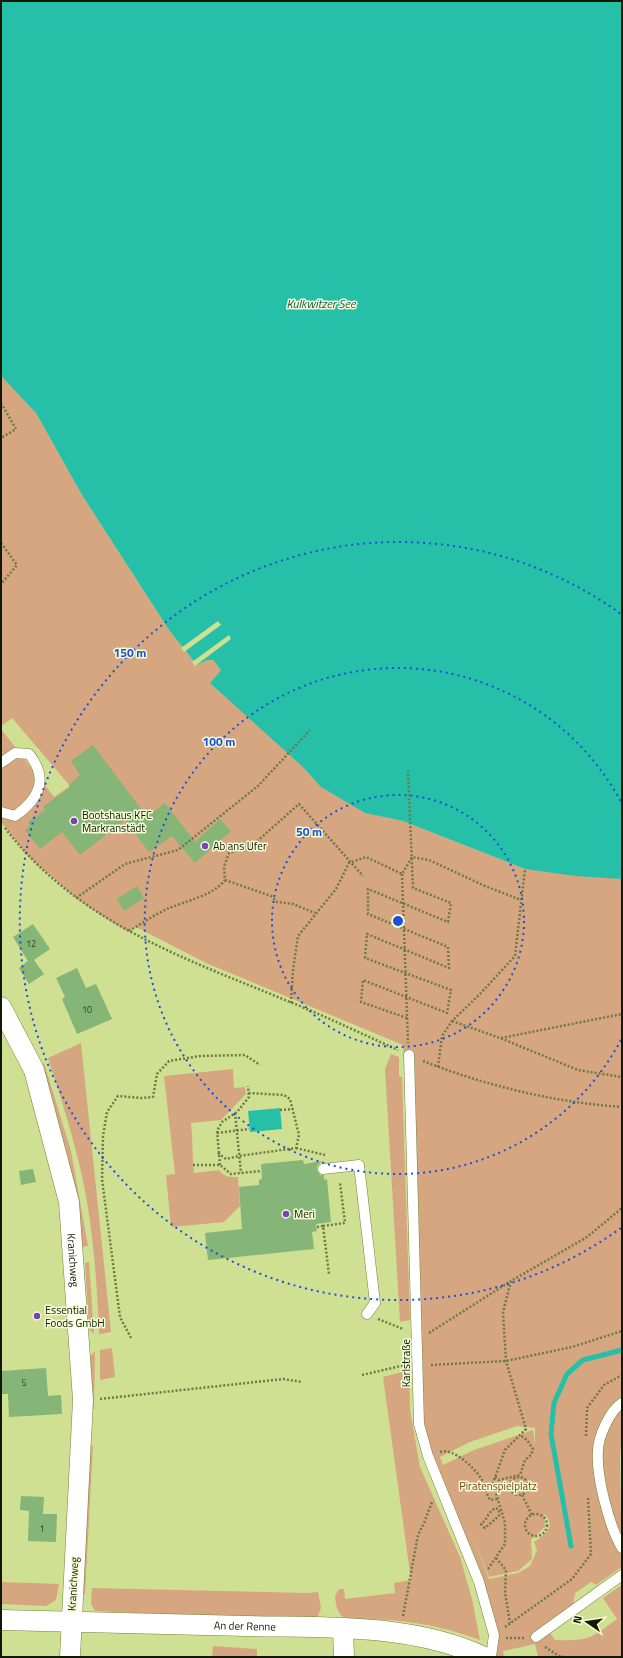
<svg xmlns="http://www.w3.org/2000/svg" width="623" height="1658" viewBox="0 0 623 1658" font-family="'Titillium Web',sans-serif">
<rect width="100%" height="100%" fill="#cfe093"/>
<g fill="#d6a681" fill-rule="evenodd">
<path d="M1,376L36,413L82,495L169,630L197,665L207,660H213L221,670L210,683L375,815L403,821L525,869L622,879V1434L620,1458L622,1571L620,1568L596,1585L591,1582L575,1593L573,1604L544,1625L555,1640C589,1641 590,1639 617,1619L603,1598L622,1585V1657H538L535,1644L503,1651L504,1657H491L494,1635L419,1424L418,1340L403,1045L206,963L136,927L128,932L111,922L76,898L28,856L1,822V729L54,797L70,786L12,718L1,726ZM517,1426L535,1428V1445L533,1430L474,1450L443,1465L440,1457L470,1442ZM544,1514C557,1526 545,1535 534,1542L537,1550L530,1566L518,1573L489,1579L471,1533L489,1577L518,1571L532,1559L531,1540L545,1527Z"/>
<path d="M81,1043L111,1332L99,1334C97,1281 93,1227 82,1176C73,1136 61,1097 48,1058Z"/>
<polygon points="391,1054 399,1057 399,1076 402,1077 410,1320 400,1322 385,1069"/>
<polygon points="44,1063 71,1151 88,1246 82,1247 68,1157 39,1065"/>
<path d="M233,1069L234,1088L245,1087L246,1094L221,1120L191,1123C193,1140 192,1156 194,1173L219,1170C224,1177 230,1177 238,1177L240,1206L224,1222L171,1227L166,1175L175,1174L164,1076Z"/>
<polygon points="89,1262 94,1334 89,1329 85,1263"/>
<polygon points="112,1348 115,1377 100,1380 100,1350"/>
<polygon points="95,1351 94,1409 90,1409 90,1357"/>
<path d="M409,1370L410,1410L420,1467L460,1557L472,1599L480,1640C436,1623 393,1618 347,1619C337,1615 336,1606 335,1596L339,1589H344L345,1599L395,1593L394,1583L411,1580L383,1377Z"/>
<polygon points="88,1446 93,1446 85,1594 80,1594"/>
<polygon points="1,1582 59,1584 56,1600 46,1606 1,1604"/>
<polygon points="92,1588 308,1593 318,1592 321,1608 316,1621 95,1611 91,1604"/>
<polygon points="213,1646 257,1649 257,1657 212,1657"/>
</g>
<g fill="#26c0a8">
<polygon points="1,1 622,1 622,879 575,876 525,869 403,821 365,813 321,787 303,767 210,683 221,670 213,660 207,660 197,665 169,630 82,495 36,413 1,376"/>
<polygon points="280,1108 282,1129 250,1132 248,1111"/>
</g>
<g fill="#cfe093">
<polygon points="218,621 221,625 184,652 181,648"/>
<polygon points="229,635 231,639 195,666 192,662"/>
</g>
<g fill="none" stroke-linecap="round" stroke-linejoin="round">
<polyline stroke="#26c0a8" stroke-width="5" points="571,1546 551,1434 554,1403 567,1374 583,1360 622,1350"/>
</g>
<g fill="#85b577">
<polygon points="93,745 147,817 165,803 195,842 220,819 231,831 195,863 172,836 149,852 125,820 80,855 62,832 40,849 25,830 30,826 28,822 45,810 43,807 70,787 69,785 80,775 71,761"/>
<polygon points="137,886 144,898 124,911 117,899"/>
<polygon points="33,924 50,949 34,960 44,974 29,984 19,968 28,961 13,937"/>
<polygon points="77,968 86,988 96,984 112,1019 77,1034 62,999 65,997 56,978"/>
<polygon points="303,1160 304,1164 322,1161 317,1166 317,1170 320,1175 324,1175 324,1180 327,1179 331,1222 316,1224 317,1231 312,1232 314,1249 208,1260 205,1233 242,1229 239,1187 259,1185 259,1180 262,1179 261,1164"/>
<polygon points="33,1169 36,1182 21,1185 19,1171"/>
<polygon points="46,1368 48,1396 61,1395 62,1414 9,1417 8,1394 1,1394 1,1371"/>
<polygon points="21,1496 44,1497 43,1514 57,1514 56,1542 28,1541 29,1511 20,1510"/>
</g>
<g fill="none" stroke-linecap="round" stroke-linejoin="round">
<defs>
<g id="service">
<path d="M1,763L15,753L29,754C49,779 39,799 15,816L1,812"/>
<polyline points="409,1055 419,1424 428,1456 479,1582 494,1635 491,1657"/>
<polyline points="323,1169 359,1165 375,1303 367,1314"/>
<path d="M622,1403C610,1410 598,1437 598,1451C596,1476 609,1526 622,1548"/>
<polyline points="536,1637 622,1575"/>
</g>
<g id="minor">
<path id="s1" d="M1,1007L34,1070L69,1202L83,1400L70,1657"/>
<path id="s2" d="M1,1620C83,1622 164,1624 246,1626C326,1628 411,1623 484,1657"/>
<polyline points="343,1629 344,1657"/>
</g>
</defs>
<use href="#service" stroke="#748337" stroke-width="11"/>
<use href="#minor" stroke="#748337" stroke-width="21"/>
<g stroke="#6e7947" stroke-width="2.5" stroke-dasharray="2 2" stroke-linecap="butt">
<polyline points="1,403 16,429 1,438"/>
<polyline points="1,543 17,565 1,584"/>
<path d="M5,828C78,923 184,958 290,1002C327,1017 362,1034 398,1050"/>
<polyline points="402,874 408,1043"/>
<polyline points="225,880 271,896 277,902 293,904 315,913"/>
<polyline points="76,898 125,864 178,850 258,786 310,730"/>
<path d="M129,931C141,924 154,915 167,909C185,901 213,896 225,880L224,867L229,853L254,844L299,804L363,876"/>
<polyline points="291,1003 293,970 298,936 336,889 349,863 366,857 402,874 412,857 429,860 485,886 521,900"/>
<polyline points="407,1018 361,1002 363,980 447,1013 451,990 365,958 367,934 449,968 448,947 368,914 368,889 448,922 451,903 413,888 408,771"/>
<polyline points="452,1021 500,1038 578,1070 622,1077"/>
<polyline points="501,1038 622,1014"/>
<path d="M423,1061C487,1086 553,1102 622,1107"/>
<polyline points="438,1067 442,1036 452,1021 480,994 515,956 525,869"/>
<polyline points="280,1110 293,1109"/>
<polyline points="235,1113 241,1173"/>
<polyline points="217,1133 249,1129"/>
<polyline points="296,1148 325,1155"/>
<polyline points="218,1153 226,1159 239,1156 296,1148 299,1135 290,1099 284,1095 248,1093"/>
<polyline points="193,1165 220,1165 231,1174 261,1171"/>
<polyline points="220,1165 217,1131 222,1122 237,1112 249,1097 248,1086"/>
<polyline points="323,1226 345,1223 340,1183"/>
<polyline points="317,1227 323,1226 329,1274"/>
<polyline points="378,1319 403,1329"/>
<polyline points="429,1333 511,1281"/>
<polyline points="131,1338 120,1317 102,1179 103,1136 107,1112 118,1096 141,1098 153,1097 157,1074 169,1061 200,1056 245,1055 260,1065"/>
<polyline points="431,1365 506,1361 572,1347 622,1331"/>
<polyline points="362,1375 405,1365"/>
<polyline points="100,1399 283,1379 302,1382"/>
<polyline points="586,1436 587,1408 604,1385 622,1375"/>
<path d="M440,1452C453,1447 476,1469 482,1480C485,1486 486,1493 490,1500L498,1499"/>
<polyline points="495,1477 499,1480 520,1475 525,1460 531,1455 533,1449 527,1440 520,1435"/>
<circle cx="519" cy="1486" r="9"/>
<polyline points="522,1495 532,1515"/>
<path d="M496,1508L499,1510V1516L485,1528L481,1524C488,1519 488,1511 496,1508Z"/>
<circle cx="536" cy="1525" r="11"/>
<polyline points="496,1558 506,1570 505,1593 510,1623"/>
<polyline points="488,1569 505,1544 505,1523 493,1483 505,1450 526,1429 506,1361 503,1312 511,1281 587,1237 622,1208"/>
<polyline points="403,1616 418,1535 424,1523 432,1502"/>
<polyline points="505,1627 572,1579 591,1554 588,1497"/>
<polyline points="506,1638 525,1638"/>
<polyline points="545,1647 559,1656 565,1657"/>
</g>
<use href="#service" stroke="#fff" stroke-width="10"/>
<use href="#minor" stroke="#fff" stroke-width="20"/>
</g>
<g fill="none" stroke="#1d4ed8" stroke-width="2" stroke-dasharray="2 4">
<circle cx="398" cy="921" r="126"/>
<path d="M621 1040A253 253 0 1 1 621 802"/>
<path d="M621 1228A379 379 0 1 1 621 614"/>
</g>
<g fill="#7645bd" stroke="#f3fdd7" stroke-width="1.5">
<circle cx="74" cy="821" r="4"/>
<circle cx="205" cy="846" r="4"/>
<circle cx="286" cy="1214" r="4"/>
<circle cx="37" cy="1316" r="4"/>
</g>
<g text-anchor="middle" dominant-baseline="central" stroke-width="3" stroke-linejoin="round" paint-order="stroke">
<g font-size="9" fill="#303f1e">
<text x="31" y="943">12</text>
<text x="87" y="1009">10</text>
<text x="24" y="1382">5</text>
<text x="42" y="1528">1</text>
</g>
<g font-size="11" fill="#131800" stroke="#f3fdd7" text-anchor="start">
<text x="82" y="815">Bootshaus KFC<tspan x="82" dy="13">Markranstädt</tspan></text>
<text x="213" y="846">Ab ans Ufer</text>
<text x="294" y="1214">Meri</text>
<text x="45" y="1310">Essential<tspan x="45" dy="13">Foods GmbH</tspan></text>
</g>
<g font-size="11" fill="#131800" stroke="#f3fdd7">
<text stroke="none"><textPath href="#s1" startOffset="266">Kranichweg</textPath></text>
<text transform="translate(406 1363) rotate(-90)">Karlstraße</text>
<text transform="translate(73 1584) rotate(-87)">Kranichweg</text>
<text stroke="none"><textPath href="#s2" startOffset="244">An der Renne</textPath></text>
</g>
<g font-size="11" fill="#7a4515" stroke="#f3fdd7">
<text x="498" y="1486">Piratenspielplatz</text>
</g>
<g font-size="12" font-style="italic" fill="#195449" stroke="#f3fdd7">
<text x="321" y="303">Kulkwitzer See</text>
</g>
</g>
<circle cx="398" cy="921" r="6" fill="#1d4ed8" stroke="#f3fdd7" stroke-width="2"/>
<g font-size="12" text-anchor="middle" font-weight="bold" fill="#1d4ed8" stroke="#f3fdd7" stroke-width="3" stroke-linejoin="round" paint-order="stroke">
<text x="130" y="657">150 m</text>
<text x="219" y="746">100 m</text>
<text x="309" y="836">50 m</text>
</g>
<rect width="623" height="1658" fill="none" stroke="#131800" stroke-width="4"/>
<g transform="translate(587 1622) rotate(283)" stroke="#f3fdd7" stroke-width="3" paint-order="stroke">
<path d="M0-3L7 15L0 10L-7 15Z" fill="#131800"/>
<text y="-6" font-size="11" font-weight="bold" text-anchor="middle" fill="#131800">N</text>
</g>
</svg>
